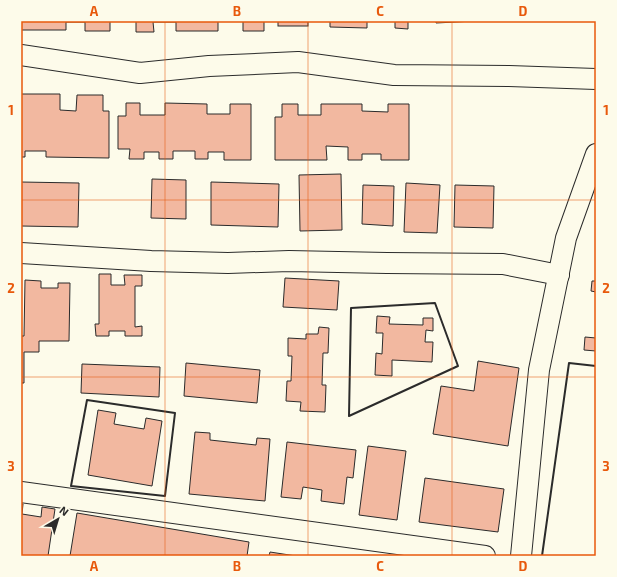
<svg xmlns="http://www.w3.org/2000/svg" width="617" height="577" viewBox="0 0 617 577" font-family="'Exo 2',sans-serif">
<rect width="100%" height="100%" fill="#fdfbea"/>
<g fill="#f2b8a0" stroke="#2b2b2b">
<polygon points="21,21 110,21 110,31 85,31 85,22 66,22 66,30 21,30"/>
<polygon points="136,21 264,21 264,31 243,31 243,21 218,21 218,31 176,31 176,22 153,22 154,32 136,32"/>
<rect x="278" y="21" width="30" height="5"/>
<polygon points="330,21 367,21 367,28 330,27"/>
<polygon points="384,21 408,21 408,29 395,28 395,21"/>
<polygon points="436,21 474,21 436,23"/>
<polygon points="21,94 60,94 60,110 76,111 77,95 103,95 103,111 109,111 109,158 46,157 46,151 25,151 25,157 21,157"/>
<polygon points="126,103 140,103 140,115 165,115 165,103 207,104 207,114 230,114 230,104 251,104 251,160 224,160 224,152 208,152 208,159 195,159 195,151 173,151 173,159 159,159 159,152 144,152 144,159 129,159 130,149 118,149 118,116 126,116"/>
<polygon points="282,104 298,104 298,115 321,115 321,104 362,104 362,111 388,112 388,104 409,104 409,160 381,160 381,154 362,154 362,160 348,160 348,147 326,146 327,160 275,160 275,117 282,117"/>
<polygon points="341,174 342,230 300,231 299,175"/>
<polygon points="152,179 186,180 186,219 151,218"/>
<polygon points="21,182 79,183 78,227 21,226"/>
<polygon points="211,182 279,184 278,227 211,225"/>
<polygon points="406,183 440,185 437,233 404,232"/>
<polygon points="363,185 394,186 393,226 362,224"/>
<polygon points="455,185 494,186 493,228 454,227"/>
<polygon points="99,274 111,274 111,285 125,285 124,275 142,275 142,286 135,286 135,327 142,326 142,336 125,336 125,331 109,331 109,336 96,336 95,324 99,324"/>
<polygon points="285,278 339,281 337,310 283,307"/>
<polygon points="25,280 41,281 41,288 58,288 58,283 70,283 69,341 39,341 39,352 24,352 24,383 21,383 21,336 24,336"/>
<polygon points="592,281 596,281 596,292 591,291"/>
<polygon points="377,316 390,317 389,324 423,325 423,318 433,318 433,331 426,330 425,342 433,342 432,362 392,360 392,376 375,375 376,353 382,354 383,333 376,333"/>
<polygon points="319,327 329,328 328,353 323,353 322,385 326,385 325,412 300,411 301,402 286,401 287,381 291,381 292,356 288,356 288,338 306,339 306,334 318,334"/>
<polygon points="585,337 596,338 596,351 584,350"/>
<polygon points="478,361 519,368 508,446 433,434 441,386 474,391"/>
<polygon points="186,363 260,370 257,403 184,396"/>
<polygon points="82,364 160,367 159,397 81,393"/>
<polygon points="98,410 116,413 114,424 144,429 146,418 162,421 152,486 88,475"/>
<polygon points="195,432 210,433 210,440 256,445 257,438 270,439 265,501 189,494"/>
<polygon points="287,442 356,450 353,478 347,477 344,504 321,501 322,490 303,487 301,499 281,497"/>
<polygon points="368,446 406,451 397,520 359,515"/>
<polygon points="425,478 504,489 498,532 419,522"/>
<polygon points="21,504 23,504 22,514 41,517 42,507 55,509 48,556 21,556"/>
<polygon points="77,513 249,542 247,556 70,556"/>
<polygon points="270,552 296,556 269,556"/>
</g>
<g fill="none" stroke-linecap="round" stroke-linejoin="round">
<defs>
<g id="street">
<polyline points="21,55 140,73 209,66 298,62 394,75 509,76 596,79"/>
<polyline points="21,253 151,261 228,263 289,261 387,263 503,264 559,275"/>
<polyline points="21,492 485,556"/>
<polyline points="521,556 539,370 566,238 596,154"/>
</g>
</defs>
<use href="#street" stroke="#2b2b2b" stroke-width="22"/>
<use href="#street" stroke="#fdfbea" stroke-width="20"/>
<g stroke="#2b2b2b" stroke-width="2">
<polygon points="435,303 458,366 349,416 351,308"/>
<polygon points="87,400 175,413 165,496 71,486"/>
<polyline points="542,556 569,363 596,366"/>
</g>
</g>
<path fill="none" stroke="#e8590c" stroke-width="1" stroke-opacity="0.55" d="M165,21V556M308,21V556M452,21V556M21,200H596M21,377H596"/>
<rect width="617" height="577" fill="none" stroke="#fdfbea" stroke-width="44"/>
<g transform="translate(58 519) rotate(38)" stroke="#fdfbea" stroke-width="3" paint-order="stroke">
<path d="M0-3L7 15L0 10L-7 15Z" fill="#2b2b2b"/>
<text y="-6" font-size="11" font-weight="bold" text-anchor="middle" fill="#2b2b2b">N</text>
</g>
<rect x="22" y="22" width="573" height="533" fill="none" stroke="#e8590c" stroke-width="1.5"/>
<g font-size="13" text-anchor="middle" font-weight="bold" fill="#e8590c">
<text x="94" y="16">A</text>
<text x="237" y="16">B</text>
<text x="380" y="16">C</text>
<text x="523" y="16">D</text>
<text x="11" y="115">1</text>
<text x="606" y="115">1</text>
<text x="11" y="293">2</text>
<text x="606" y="293">2</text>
<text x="11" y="471">3</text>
<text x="606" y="471">3</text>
<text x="94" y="571">A</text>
<text x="237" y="571">B</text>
<text x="380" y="571">C</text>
<text x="523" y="571">D</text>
</g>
</svg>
